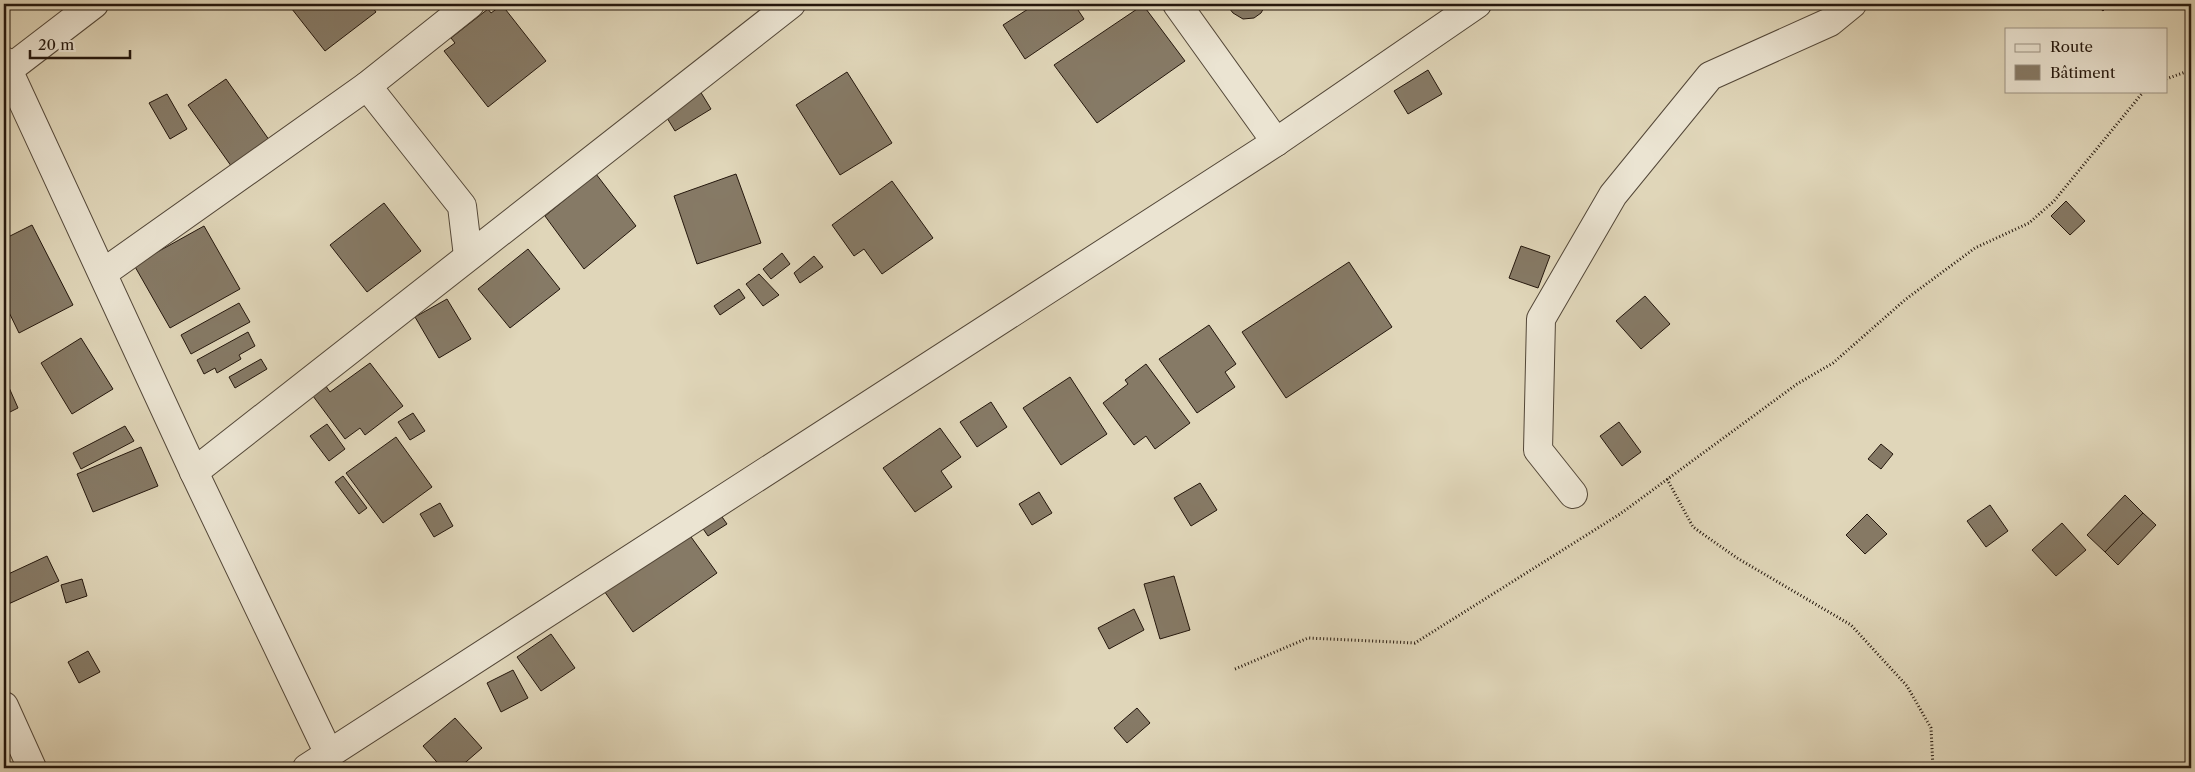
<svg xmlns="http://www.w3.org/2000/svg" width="2195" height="772" viewBox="0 0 2195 772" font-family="'Libre Caslon Text',serif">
<rect width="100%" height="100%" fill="#e0d6b9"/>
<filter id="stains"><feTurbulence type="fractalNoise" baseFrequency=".004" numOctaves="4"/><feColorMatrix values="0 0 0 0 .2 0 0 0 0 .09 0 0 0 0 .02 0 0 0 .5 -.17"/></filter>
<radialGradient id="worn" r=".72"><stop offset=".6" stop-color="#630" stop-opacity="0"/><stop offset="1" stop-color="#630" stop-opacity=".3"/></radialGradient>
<g fill="#867a66" stroke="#24170d">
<polygon points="288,4 370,4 376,12 325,51"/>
<polygon points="1036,4 1074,4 1084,19 1025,59 1003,25"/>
<polygon points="1226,4 1266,4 1261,13 1254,18 1243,19 1233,13"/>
<polygon points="2095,4 2110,4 2103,11"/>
<polygon points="502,5 546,61 488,107 444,51 455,43 451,38 488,9 491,13"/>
<polygon points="1143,5 1185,61 1097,123 1054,65"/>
<polygon points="1428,70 1442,94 1408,114 1394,91"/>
<polygon points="847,72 892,143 840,175 796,105"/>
<polygon points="226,79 272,144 234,170 188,105"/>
<polygon points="700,91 711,109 675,131 664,113"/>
<polygon points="167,94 187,129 170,139 149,103"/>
<polygon points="596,174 636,226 584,269 545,216"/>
<polygon points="736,174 761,243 697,264 674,196"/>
<polygon points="892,181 933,238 882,274 864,249 854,256 832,225"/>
<polygon points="2066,201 2085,221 2070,235 2051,216"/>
<polygon points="384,203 421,251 367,292 330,245"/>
<polygon points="32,225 73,305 19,333 4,302 4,239"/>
<polygon points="204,226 240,289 170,328 134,265"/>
<polygon points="1521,246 1550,256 1538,288 1509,278"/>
<polygon points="528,249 560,289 510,328 478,289"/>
<polygon points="782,253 790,264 771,279 763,269"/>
<polygon points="814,256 823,267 800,283 794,273"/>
<polygon points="1349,262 1392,327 1286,398 1242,332"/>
<polygon points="759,274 779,295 763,306 746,284"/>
<polygon points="739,289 745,298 720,315 714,306"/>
<polygon points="1645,296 1670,324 1641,349 1616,321"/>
<polygon points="447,299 471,339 439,358 415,317"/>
<polygon points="239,303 250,322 191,354 181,335"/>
<polygon points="1209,325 1236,364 1225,372 1235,387 1197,413 1159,359"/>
<polygon points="248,332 255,346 239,355 241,359 217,373 215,368 204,374 197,360"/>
<polygon points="81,338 113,389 72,414 41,363"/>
<polygon points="261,359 267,369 235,388 229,377"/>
<polygon points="370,363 403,406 365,435 360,428 345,439 310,392 323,382 330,392"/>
<polygon points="1146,364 1190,423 1155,449 1146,436 1134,445 1103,403 1128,384 1125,380"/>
<polygon points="1070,377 1107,434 1061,465 1023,408"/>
<polygon points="7,383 18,408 4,415 4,384"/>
<polygon points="991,402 1007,427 977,447 960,422"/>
<polygon points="413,413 425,431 410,440 398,422"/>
<polygon points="1619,422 1641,452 1622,466 1600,436"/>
<polygon points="327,424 345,449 329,461 310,436"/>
<polygon points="125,426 134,441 81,469 73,453"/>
<polygon points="940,428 961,457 941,471 952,487 915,512 883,468"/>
<polygon points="396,437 432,487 383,523 346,473"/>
<polygon points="1881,444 1893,454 1881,469 1868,459"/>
<polygon points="141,447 158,486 93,512 77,474"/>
<polygon points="343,476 367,508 359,514 335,482"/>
<polygon points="1200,483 1217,510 1191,526 1174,498"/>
<polygon points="1039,492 1052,513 1032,525 1019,504"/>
<polygon points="2125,495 2143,513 2105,552 2087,535"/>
<polygon points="440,503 453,526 434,537 420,514"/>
<polygon points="713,504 727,524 708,536 695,517"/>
<polygon points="1990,505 2008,531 1986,547 1967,521"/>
<polygon points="2143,513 2156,525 2118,565 2105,552"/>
<polygon points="1867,514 1887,534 1865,554 1846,535"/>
<polygon points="2062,523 2086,550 2056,576 2032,550"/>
<polygon points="686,530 717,573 633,632 602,588"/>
<polygon points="47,556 59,581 4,606 4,576"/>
<polygon points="1174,576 1190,630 1160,639 1144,584"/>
<polygon points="82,579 87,596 66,603 61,585"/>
<polygon points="1134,609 1144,630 1109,649 1098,628"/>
<polygon points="551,634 575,668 541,691 517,657"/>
<polygon points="88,651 100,672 79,683 68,662"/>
<polygon points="513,670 528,698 501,712 487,683"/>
<polygon points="1137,708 1150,723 1127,743 1114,728"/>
<polygon points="455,718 482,748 459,768 442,768 423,746"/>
</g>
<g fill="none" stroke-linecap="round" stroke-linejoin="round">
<defs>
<g id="minor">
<polyline points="1177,4 1276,142"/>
<polyline points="4,61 194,472 329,754"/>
<polyline points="8,70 94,4"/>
<polyline points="367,86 462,206 468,256"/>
<polyline points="103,273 367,86 470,4"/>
<polyline points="194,472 791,4"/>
<polyline points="1573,494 1538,450 1541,319 1613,195 1710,76 1830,22 1852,4"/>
<polyline points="4,706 32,768"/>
<polyline points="307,768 1276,142 1477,4"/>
</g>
</defs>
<use href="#minor" stroke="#534738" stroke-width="30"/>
<g stroke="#24170d" stroke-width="3" stroke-dasharray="1 2.5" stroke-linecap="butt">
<polyline points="2166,79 2191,70"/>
<polyline points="1667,479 1693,527 1737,558 1851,625 1907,686 1931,728 1933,768"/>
<polyline points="1235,669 1308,638 1415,643 1620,514 1797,384 1833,363 1906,299 1975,248 2029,223 2054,201 2144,91"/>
</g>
<use href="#minor" stroke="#ebe4d2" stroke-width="28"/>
</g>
<rect width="2195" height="772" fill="none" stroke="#e0d6b9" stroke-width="20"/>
<rect x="5" y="5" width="2185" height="762" fill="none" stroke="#24170d" stroke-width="2.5"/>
<rect x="10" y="10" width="2175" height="752" fill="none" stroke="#24170d"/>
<rect x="2005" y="28" width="162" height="65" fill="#ebe4d2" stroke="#9b9283"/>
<rect x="2015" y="44" width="25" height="8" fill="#ebe4d2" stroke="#9b9283"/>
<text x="2050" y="52" font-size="15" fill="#24170d">Route</text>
<rect x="2015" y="65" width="25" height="15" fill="#867a66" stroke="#9b9283"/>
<text x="2050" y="78" font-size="15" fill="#24170d">Bâtiment</text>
<path d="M30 50v8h100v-8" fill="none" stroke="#24170d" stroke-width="2.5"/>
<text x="38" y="50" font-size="15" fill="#24170d" stroke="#ebe4d2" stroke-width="4" paint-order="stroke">20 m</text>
<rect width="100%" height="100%" filter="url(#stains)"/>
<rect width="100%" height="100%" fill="url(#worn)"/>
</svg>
